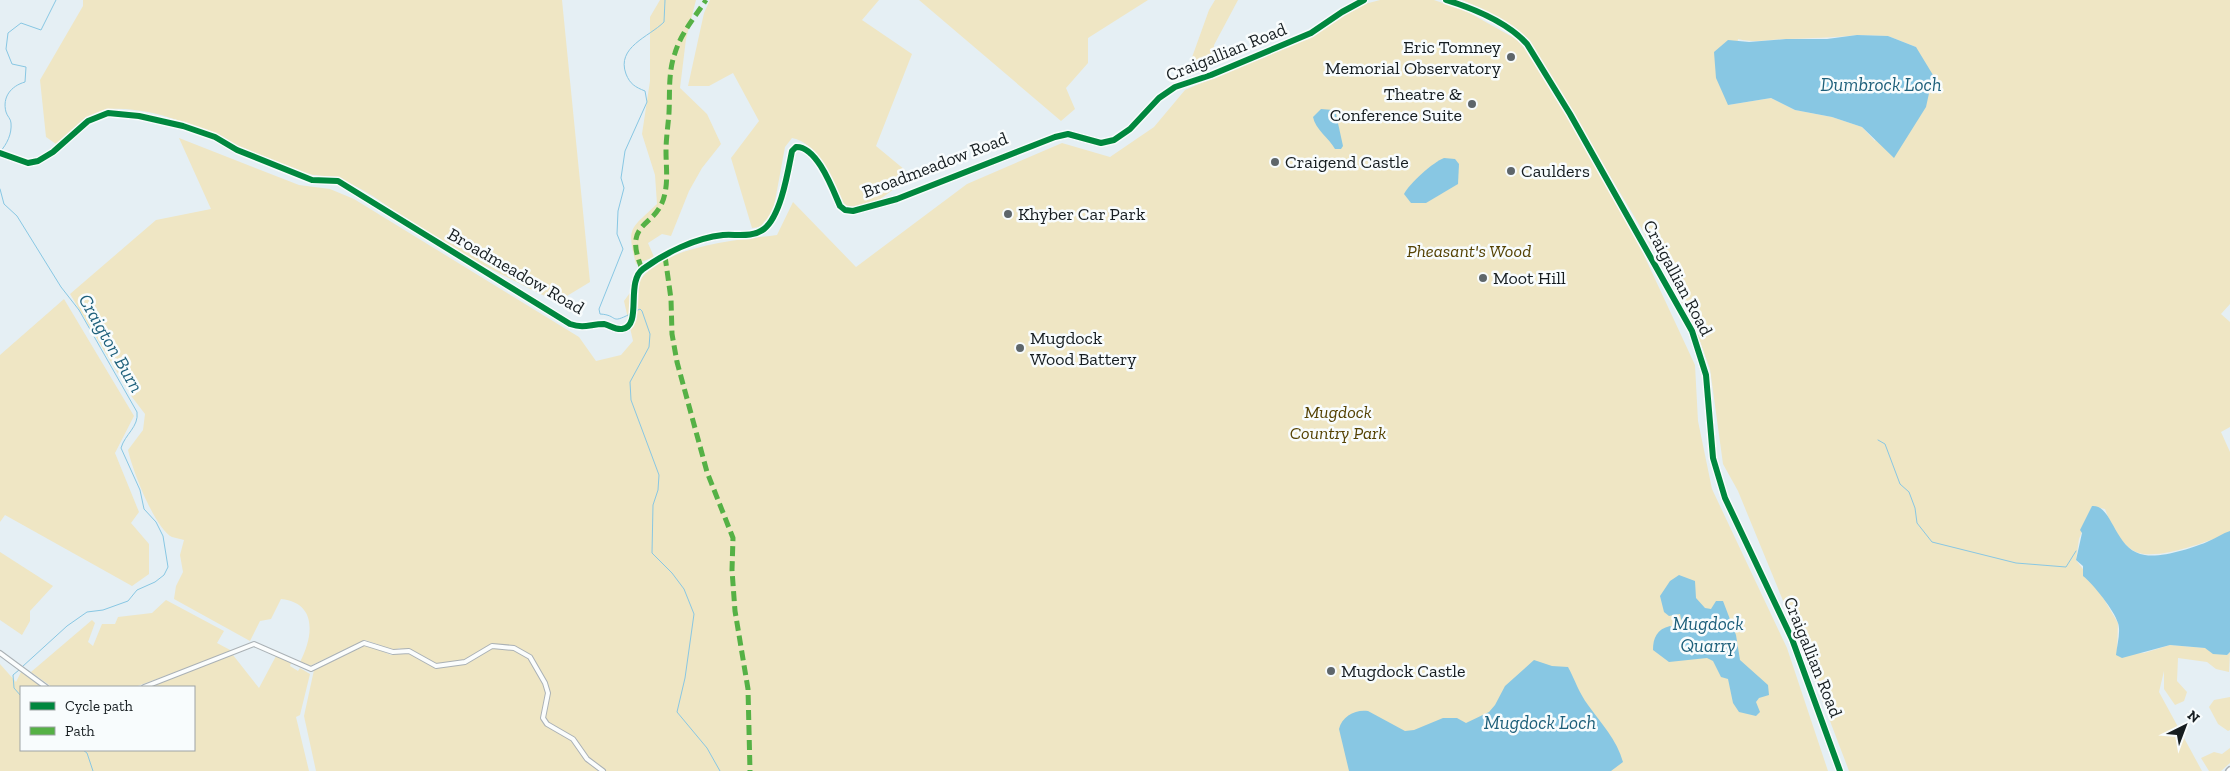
<svg xmlns="http://www.w3.org/2000/svg" width="2230" height="771" viewBox="0 0 2230 771" font-family="'Zilla Slab',serif">
<rect width="100%" height="100%" fill="#e5eff4"/>
<g fill="#efe6c4" fill-rule="evenodd">
<path d="M83,0H562L590,282L557,302C513,280 468,259 426,233C398,215 371,191 340,179C332,176 322,176 313,175C302,173 288,168 277,164C223,142 170,106 109,109C94,110 69,135 56,144L46,137L40,80L83,6Z"/>
<path d="M660,0H696L686,39L680,88L707,114L721,144L702,168L689,191L671,236L662,234L648,243L654,257L636,264C626,226 631,229 657,204L655,175L642,134L650,81V17Z"/>
<path d="M710,0H879L862,20L912,54L876,146L911,175C893,188 867,217 844,207C836,185 818,142 792,138L785,147L773,212L760,227L752,228L731,158L759,121L733,73L709,86H688L704,13Z"/>
<polygon points="919,0 1148,0 1088,38 1088,63 1066,88 1075,109 1061,121"/>
<polygon points="1215,0 1238,0 1214,45 1214,65 1186,74 1209,10"/>
<path d="M1380,0H1434L1466,11L1516,39L1526,50L1568,119L1573,125L1642,251L1695,365L1698,421L1712,489L1787,648L1828,771H316L304,716L314,670L350,651L368,645L391,655L401,653L400,648L394,650L365,640L310,666L300,662C313,637 318,603 281,599L271,619L260,621L250,641L174,599L176,586L183,572L180,555L184,540C180,539 176,538 172,537C155,529 132,469 128,450L143,430L145,414L132,397L70,294L156,220L211,209L179,138L299,185L330,189L354,199L579,337L596,361L621,355L633,341L624,301C631,292 637,282 645,274C673,245 739,240 777,235L793,202L856,267L967,184L1062,143L1110,157L1154,127L1185,90L1312,35L1344,15L1365,4Z"/>
<path d="M1462,0H2230V304L2221,314L2230,322V427L2221,432L2230,452V533C2209,541 2157,561 2136,552C2121,545 2111,525 2105,509L2092,506L2079,539L2076,560L2098,589L2118,623L2117,654L2144,653L2170,645L2205,648L2227,655L2230,652L2229,672L2216,669L2207,662L2178,658L2177,681L2187,692L2184,701L2175,705L2164,689V671L2159,692L2202,771H1849L1800,642L1738,491L1723,464L1710,369L1694,325L1643,231L1529,41C1511,21 1487,11 1462,0ZM1857,35L1888,36L1916,47L1875,141L1862,127L1832,117L1795,110L1771,98L1728,105L1738,39C1754,43 1769,40 1785,39C1810,38 1833,38 1857,35Z"/>
<polygon points="64,299 134,416 115,453 139,512 131,523 149,544 149,574 132,586 5,515 0,522 0,355"/>
<polygon points="0,552 53,586 30,611 30,621 22,635 0,620"/>
<polygon points="166,600 224,631 217,643 232,651 135,687 52,687 31,672 92,620 95,623 88,642 93,646 102,624 115,624 118,617 152,613"/>
<polygon points="233,655 259,688 276,656 291,663 290,666 298,671 300,668 310,674 300,715 296,717 309,771 0,771 0,664 16,682 21,672 42,687 21,687 21,750 194,750 194,687 148,687"/>
<polygon points="2230,697 2230,730 2228,731 2218,724 2209,707 2214,700"/>
<polygon points="2230,748 2230,763 2221,771 2209,771 2201,758 2214,752 2222,754"/>
</g>
<g fill="#88c7e3">
<polygon points="1857,35 1888,36 1916,47 1933,75 1926,107 1894,158 1862,127 1832,117 1795,110 1771,98 1728,105 1716,78 1714,52 1728,40 1749,42 1786,39 1827,39"/>
<path d="M1321,109L1333,110L1336,114L1343,146L1341,149H1335C1329,138 1315,129 1313,117Z"/>
<path d="M1444,158L1455,159L1459,164L1458,184L1426,203H1411L1404,194C1409,184 1433,162 1444,158Z"/>
<path d="M2092,506C2113,504 2114,551 2145,555C2161,558 2194,548 2209,541C2216,538 2223,533 2230,531V652L2227,655L2213,654L2205,648L2170,645L2122,658L2116,655C2117,645 2121,632 2118,623C2114,610 2094,585 2083,576V566L2076,560L2082,533L2080,530Z"/>
<path d="M1679,575L1695,581L1696,598L1705,608L1711,609L1716,601H1723L1736,635L1740,660L1768,685L1769,695L1759,698L1756,702L1760,712L1756,716L1739,712L1733,703L1728,679L1721,677L1713,661L1707,658L1669,662L1653,650C1653,638 1657,629 1670,626L1678,630L1683,628L1680,614L1669,616L1664,612L1660,596L1670,581Z"/>
<path d="M1534,660L1552,666L1568,667C1575,680 1579,693 1588,705C1601,723 1617,740 1623,762L1611,771H1349L1339,729C1342,716 1356,709 1368,711L1405,731L1414,730L1443,718H1457L1466,723L1489,712L1495,705L1505,686Z"/>
</g>
<g fill="none" stroke-linecap="round" stroke-linejoin="round">
<g stroke="#88c7e3" stroke-width="1">
<path d="M0,152C7,144 12,134 11,123C11,119 7,116 6,112C2,97 11,86 25,82L26,67L12,64L6,49L8,33L21,23L41,30L56,0"/>
<path d="M0,189L4,204L17,216L61,287L79,310L137,412C139,427 125,434 121,448L140,490L144,509L156,522L163,536L168,567L164,575L155,582L137,590L128,601L103,610L87,612L67,626L22,667"/>
<polyline points="636,311 640,309 642,311 650,334 649,347 630,382 631,400 659,475 658,490 653,505 652,553 672,573 684,589 694,614 685,678 677,712 707,748 720,771"/>
<path d="M630,314C609,325 619,315 600,314L599,309L623,249L617,234L618,211L624,188L621,178L625,151L647,102L645,91C635,87 630,84 626,74C616,47 649,37 664,22L665,0"/>
<polyline points="1878,440 1885,444 1900,484 1909,492 1915,508 1917,523 1932,542 2016,563 2066,567 2076,551"/>
<polyline points="19,670 13,675 14,688 21,696"/>
<polyline points="83,750 87,753 93,771"/>
</g>
<defs>
<g id="street">
<polyline points="0,653 46,687"/>
<polyline points="144,687 254,644 311,669 364,643 393,652 409,651 436,666 465,662 492,646 514,648 530,657 545,683 548,693 543,718 547,724 573,739 587,759 603,771"/>
</g>
<g id="secondary">
<path d="M1446,0C1475,9 1507,22 1527,44L1570,114L1692,331L1706,375L1713,458L1725,498L1792,639L1840,771"/>
<path d="M0,153L28,163L38,161L53,152L88,121L108,113L139,116L183,126L215,137L237,150L312,180L338,181L570,324C585,329 590,324 604,324C610,325 615,330 622,329C643,326 625,282 643,269C665,253 695,238 723,235C737,234 752,238 764,229C781,216 788,171 792,151L796,147C817,146 833,190 840,206L845,210L853,211L897,199L1055,137L1068,134L1101,143L1114,140L1130,129L1159,98L1175,87L1211,75L1311,33L1342,12L1364,0"/>
<polyline points="2229,771 2230,770"/>
</g>
</defs>
<use href="#street" stroke="#aab1b5" stroke-width="6"/>
<use href="#secondary" stroke="#aab1b5" stroke-width="8"/>
<use href="#street" stroke="#fbfdfd" stroke-width="4"/>
<use href="#secondary" stroke="#fbfdfd" stroke-width="5"/>
<g stroke="#55b145" stroke-width="5" stroke-dasharray="10 5" stroke-linecap="butt">
<polyline points="665,256 671,299 672,334 677,362 707,472 733,538 732,570 735,611 748,689 750,771"/>
<path d="M642,269C621,218 658,230 665,193C668,179 666,166 666,151C666,139 668,126 669,113C670,93 668,72 675,53C681,33 695,17 706,0"/>
</g>
<defs>
<g id="cycleway">
<path d="M1446,0C1475,9 1507,22 1527,44L1570,114L1692,331L1706,375L1713,458L1725,498L1792,639L1840,771"/>
<path d="M0,153L28,163L38,161L53,152L88,121L108,113L139,116L183,126L215,137L237,150L312,180L338,181L570,324C585,329 590,324 604,324C610,325 615,330 622,329C643,326 625,282 643,269C665,253 695,238 723,235C737,234 752,238 764,229C781,216 788,171 792,151L796,147C817,146 833,190 840,206L845,210L853,211L897,199L1055,137L1068,134L1101,143L1114,140L1130,129L1159,98L1175,87L1211,75L1311,33L1342,12L1364,0"/>
</g>
</defs>
<use href="#cycleway" stroke="#f8fcfd" stroke-width="9"/>
<use href="#cycleway" stroke="#00873e" stroke-width="6"/>
</g>
<g fill="#5e666a" stroke="#f8fcfd" stroke-width="2">
<circle cx="1511" cy="57" r="5"/>
<circle cx="1472" cy="104" r="5"/>
<circle cx="1275" cy="162" r="5"/>
<circle cx="1511" cy="171" r="5"/>
<circle cx="1008" cy="214" r="5"/>
<circle cx="1483" cy="278" r="5"/>
<circle cx="1020" cy="348" r="5"/>
<circle cx="1331" cy="671" r="5"/>
</g>
<g text-anchor="middle" dominant-baseline="central" stroke-width="5" stroke-linejoin="round" paint-order="stroke">
<g font-size="18" fill="#161d20" stroke="#f8fcfd" text-anchor="start">
<text x="1501" y="47" text-anchor="end">Eric Tomney<tspan x="1501" dy="21">Memorial Observatory</tspan></text>
<text x="1462" y="94" text-anchor="end">Theatre &amp;<tspan x="1462" dy="21">Conference Suite</tspan></text>
<text x="1285" y="162">Craigend Castle</text>
<text x="1521" y="171">Caulders</text>
<text x="1018" y="214">Khyber Car Park</text>
<text x="1493" y="278">Moot Hill</text>
<text x="1030" y="338">Mugdock<tspan x="1030" dy="21">Wood Battery</tspan></text>
<text x="1341" y="671">Mugdock Castle</text>
</g>
<g font-size="18" fill="#161d20" stroke="#f8fcfd">
<text transform="translate(1226 52) rotate(-22)">Craigallian Road</text>
<text transform="translate(935 165) rotate(-21)">Broadmeadow Road</text>
<text transform="translate(516 271) rotate(30)">Broadmeadow Road</text>
<text transform="translate(1678 278) rotate(62)">Craigallian Road</text>
<text transform="translate(1813 657) rotate(68)">Craigallian Road</text>
</g>
<g font-size="18" font-style="italic" fill="#554203" stroke="#f8fcfd">
<text x="1469" y="251">Pheasant's Wood</text>
<text x="1338" y="412">Mugdock<tspan x="1338" dy="21">Country Park</tspan></text>
</g>
<g font-size="19" font-style="italic" fill="#1d5f7a" stroke="#f8fcfd">
<text x="1881" y="84">Dumbrock Loch</text>
<text transform="translate(111 343) rotate(60)">Craigton Burn</text>
<text x="1708" y="623">Mugdock<tspan x="1708" dy="22">Quarry</tspan></text>
<text x="1540" y="722">Mugdock Loch</text>
</g>
</g>
<rect x="20" y="686" width="175" height="65" fill="#f8fcfd" stroke="#9ea3a5"/>
<rect x="30" y="702" width="25" height="8" fill="#00873e" stroke="#9ea3a5"/>
<text x="65" y="711" font-size="15" fill="#161d20">Cycle path</text>
<rect x="30" y="727" width="25" height="8" fill="#55b145" stroke="#9ea3a5"/>
<text x="65" y="736" font-size="15" fill="#161d20">Path</text>
<g transform="translate(2185 726) rotate(42)" stroke="#f8fcfd" stroke-width="4" paint-order="stroke">
<path d="M0-4L9 19L0 12L-9 19Z" fill="#161d20"/>
<text y="-8" font-size="14" font-weight="bold" text-anchor="middle" fill="#161d20">N</text>
</g>
</svg>
